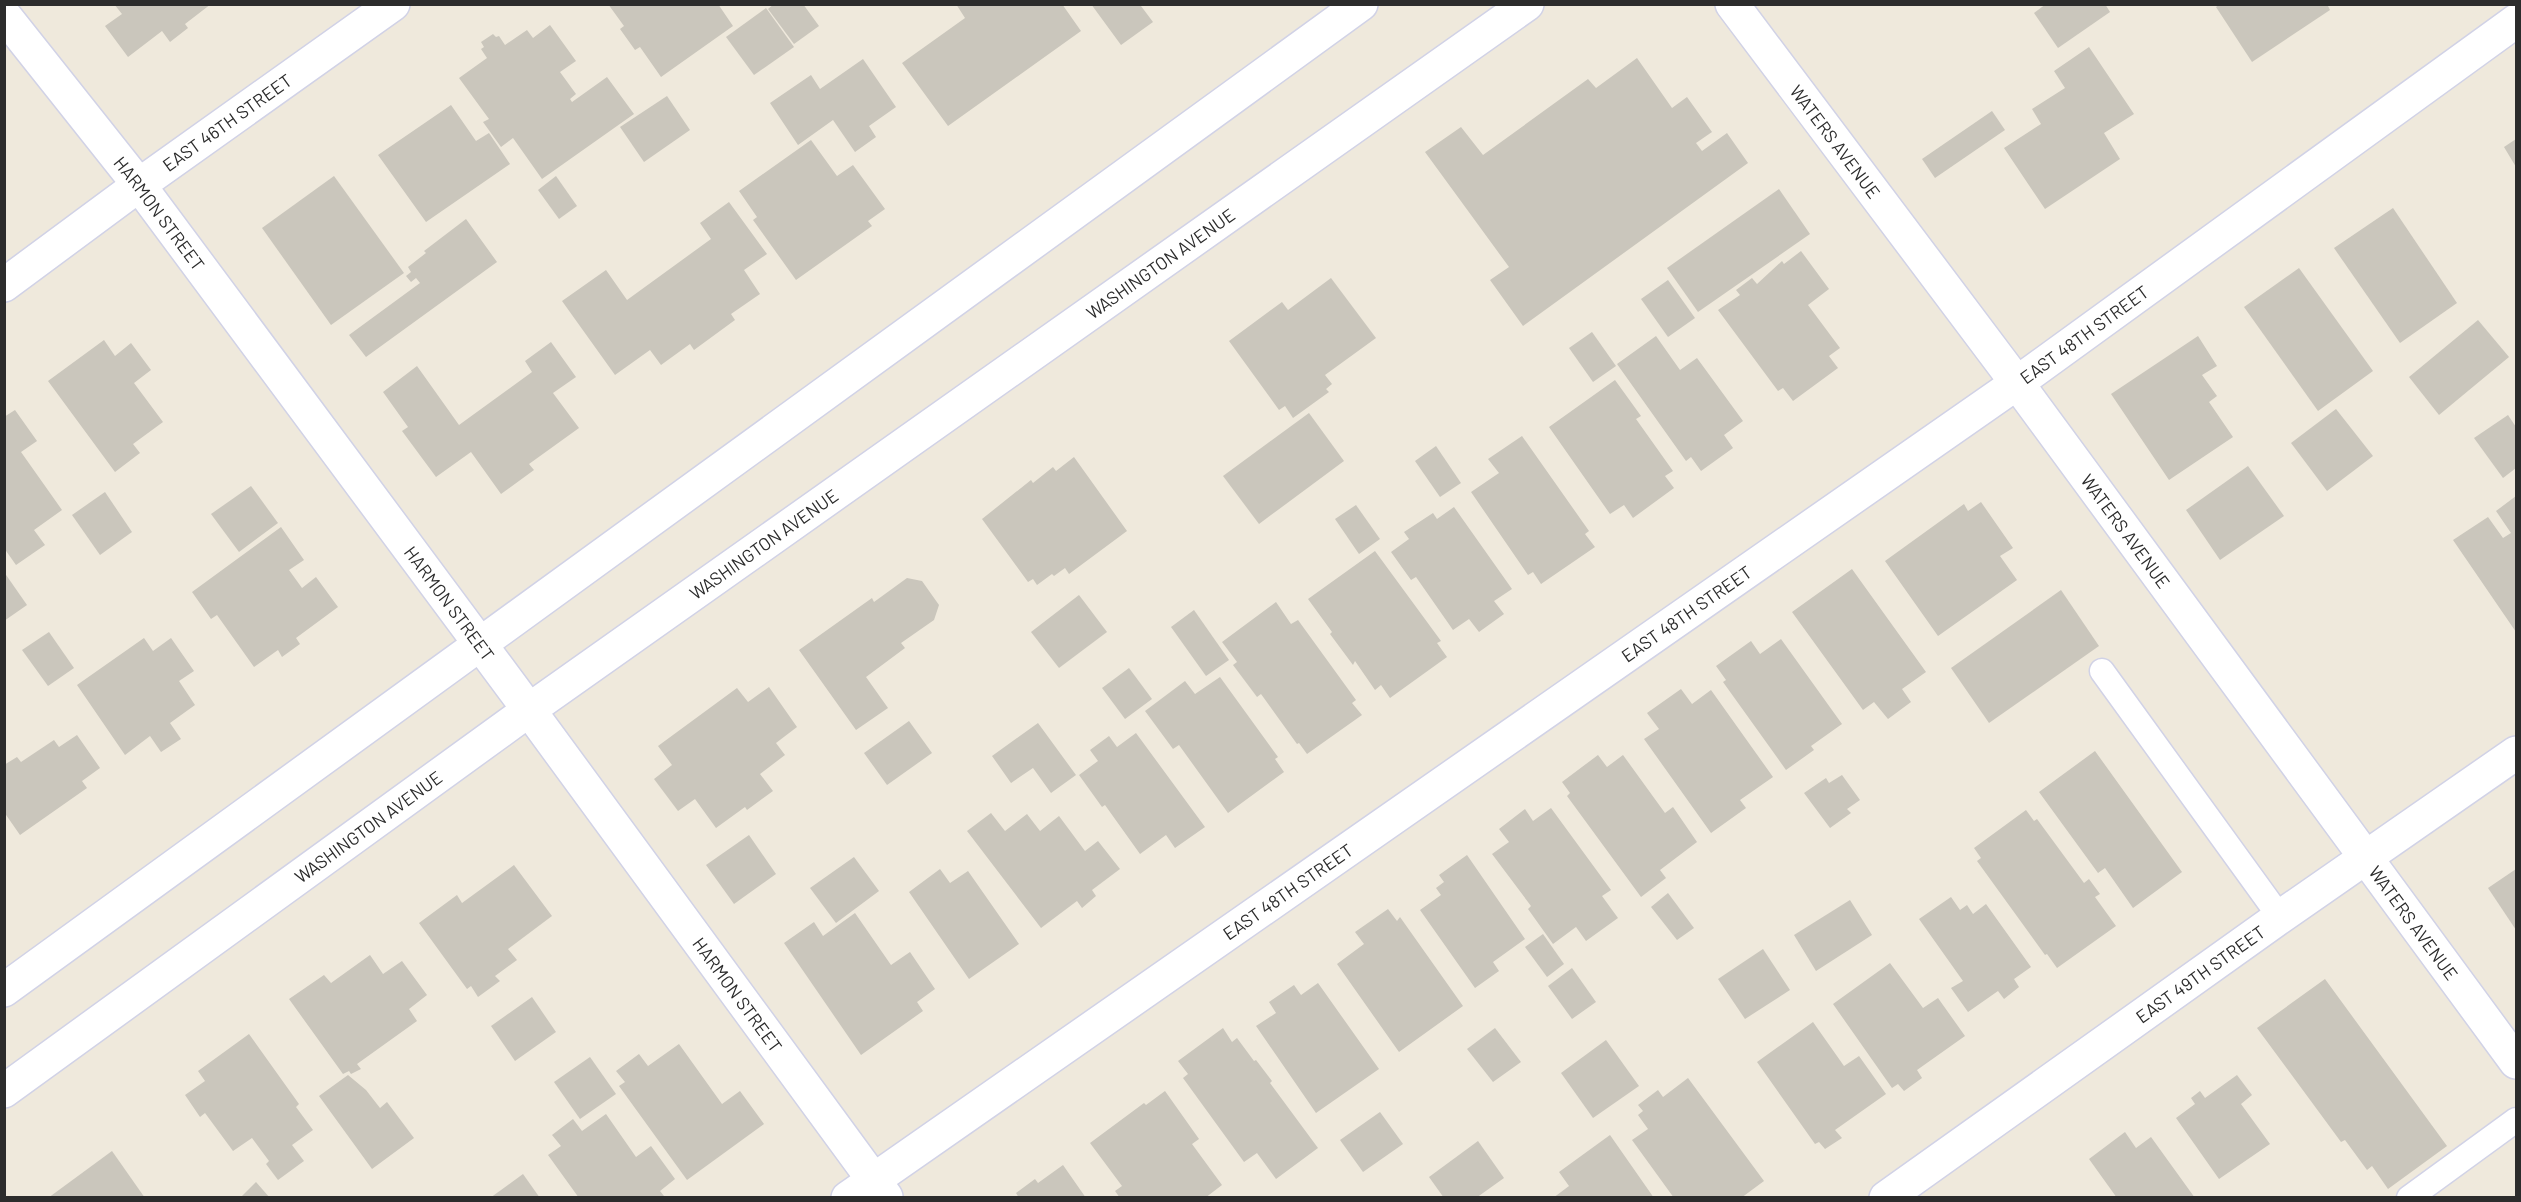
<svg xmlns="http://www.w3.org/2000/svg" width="2521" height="1202" viewBox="0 0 2521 1202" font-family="Barlow,sans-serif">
<rect width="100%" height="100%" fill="#efe9dc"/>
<g fill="#cac6bc">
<polygon points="114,4 211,4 185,24 188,28 170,42 162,31 128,57 105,26 122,14"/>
<polygon points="608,4 718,4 733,26 661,77 640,47 635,50 620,29 624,26"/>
<polygon points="774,4 803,4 819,26 794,44 768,9"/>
<polygon points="956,4 1062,4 1081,31 948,126 902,63 965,18"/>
<polygon points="1091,4 1143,4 1141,6 1153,22 1121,45"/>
<polygon points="2046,4 2105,4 2110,12 2058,48 2034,13"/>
<polygon points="2220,4 2327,4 2330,10 2252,62 2216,7"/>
<polygon points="766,8 794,47 754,75 726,37"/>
<polygon points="550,25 576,61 560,72 576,94 570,99 572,102 607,77 634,114 542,179 513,138 501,147 483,122 489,119 459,78 487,58 481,49 484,47 481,42 493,34 496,37 499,36 505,45 527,30 533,38"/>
<polygon points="2089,47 2134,114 2104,133 2120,159 2045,209 2004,148 2041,124 2032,109 2065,88 2054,71"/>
<polygon points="1637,58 1672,108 1687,97 1712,132 1696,143 1702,151 1727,133 1748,163 1523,326 1490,280 1509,267 1425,152 1461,127 1483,155 1588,79 1596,88"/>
<polygon points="863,59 896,107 869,126 876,137 855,152 833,120 798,145 770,103 811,75 820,89"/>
<polygon points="667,96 690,130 644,162 620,127"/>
<polygon points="451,105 476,141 489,133 510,164 426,222 378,155"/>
<polygon points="1992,111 2005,130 1935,178 1922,159"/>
<polygon points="2516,139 2516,167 2504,147"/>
<polygon points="811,140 837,176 853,165 885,209 868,221 872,226 796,280 753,220 757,217 739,191"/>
<polygon points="334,176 404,273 331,325 262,228"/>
<polygon points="556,176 577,206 559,219 538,190"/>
<polygon points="1779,189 1810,234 1698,312 1667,268"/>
<polygon points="729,202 767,254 744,270 760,294 731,314 735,320 694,350 690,344 661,365 650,350 615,375 562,301 606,270 627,300 711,239 700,223"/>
<polygon points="2393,208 2457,303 2400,343 2334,248"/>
<polygon points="466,219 497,262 366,357 349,335 420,283 416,278 411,282 406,276 411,272 408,267 426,253 424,251"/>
<polygon points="1801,251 1829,289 1808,305 1840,348 1829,356 1838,368 1793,401 1783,388 1778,391 1718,310 1740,295 1736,290 1752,278 1757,284 1782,261 1784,264"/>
<polygon points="2299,268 2373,371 2318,411 2244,307"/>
<polygon points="1331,278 1376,338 1325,375 1332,384 1326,389 1329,392 1293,418 1285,406 1279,410 1229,341 1282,302 1288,310"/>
<polygon points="1668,280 1695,318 1668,337 1641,299"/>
<polygon points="2478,320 2509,357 2439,415 2409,377"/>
<polygon points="1592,332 1616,366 1593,382 1569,348"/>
<polygon points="1656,336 1680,370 1697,358 1743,421 1724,435 1733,448 1701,471 1691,457 1686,461 1617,364"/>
<polygon points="2198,336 2217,366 2202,375 2217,396 2209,402 2233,437 2169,480 2111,394"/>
<polygon points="104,340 115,356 131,343 151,370 134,383 163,422 133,444 140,453 115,472 48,381"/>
<polygon points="551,342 576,377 553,393 579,428 529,464 534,470 501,494 471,452 436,477 402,431 408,427 383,392 417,366 459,425 532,372 525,361"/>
<polygon points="1615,380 1641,416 1636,419 1673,471 1665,476 1674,488 1633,518 1624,505 1610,514 1549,427"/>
<polygon points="2336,409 2373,456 2327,491 2291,443"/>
<polygon points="15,410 37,441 21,452 62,510 34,530 45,545 16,565 4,548 4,417"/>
<polygon points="1309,413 1344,461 1259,524 1223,476"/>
<polygon points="2508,415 2516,427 2516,468 2503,478 2474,438"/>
<polygon points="1522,436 1589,531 1585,534 1595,547 1541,584 1533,572 1528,575 1471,492 1499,473 1488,459"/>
<polygon points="1436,446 1461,483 1440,497 1415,461"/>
<polygon points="1074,457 1127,531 1069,574 1065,568 1054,576 1052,574 1037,585 1033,579 1028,582 982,519 1031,480 1033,483 1053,467 1056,471"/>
<polygon points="2248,466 2284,516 2220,560 2186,510"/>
<polygon points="251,486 278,523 239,552 211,514"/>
<polygon points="105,492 132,532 100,555 72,515"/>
<polygon points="2516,496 2516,632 2453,540 2488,517 2503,538 2511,533 2496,511"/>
<polygon points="1981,502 2013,548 2000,556 2017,580 1938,636 1885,561 1964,504 1968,511"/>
<polygon points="1356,505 1380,539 1359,554 1335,519"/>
<polygon points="1454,507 1512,589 1494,601 1504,614 1479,632 1469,619 1453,630 1416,577 1411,580 1391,552 1409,539 1404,532 1433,513 1437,519"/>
<polygon points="281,527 304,560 289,570 302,588 316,577 338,607 296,638 300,644 282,657 278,650 254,667 217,615 211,619 192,592"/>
<polygon points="1375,551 1441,641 1437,643 1447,657 1390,698 1381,685 1375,690 1355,661 1353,665 1330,634 1332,632 1308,599"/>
<polygon points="1852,569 1926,672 1902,689 1911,702 1888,719 1874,702 1863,710 1792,612"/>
<polygon points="4,572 27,605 4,621"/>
<polygon points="907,578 922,581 939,605 934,620 901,643 905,648 866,677 888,708 856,730 799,650 872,598 874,602"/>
<polygon points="2061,590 2099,646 1989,723 1951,668"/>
<polygon points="1079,595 1107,632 1059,668 1031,632"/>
<polygon points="1276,602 1291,624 1298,620 1356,700 1352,703 1362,715 1307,754 1299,743 1297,744 1261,694 1257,697 1233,665 1237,662 1222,642"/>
<polygon points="1194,610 1229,660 1206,676 1171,627"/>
<polygon points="49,632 74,668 48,686 22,650"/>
<polygon points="144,638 153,651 171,638 194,671 179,681 195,705 170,723 181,739 161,752 150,736 125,755 77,685"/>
<polygon points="1781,639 1842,724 1811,746 1814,750 1786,770 1723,682 1726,680 1716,666 1751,641 1760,654"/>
<polygon points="1129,668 1152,699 1125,719 1102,688"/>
<polygon points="1220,677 1278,757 1275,759 1284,772 1228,813 1179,745 1173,749 1145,711 1185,681 1195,694"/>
<polygon points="769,687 797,727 776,743 785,755 760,774 773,791 747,810 745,807 716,828 695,799 678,811 654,779 672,765 658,746 737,688 748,702"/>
<polygon points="1681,689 1692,704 1711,690 1773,777 1740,800 1746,808 1711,833 1644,739 1659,729 1647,713"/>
<polygon points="909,721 932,753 887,785 864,753"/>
<polygon points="1038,723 1076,775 1051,793 1033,768 1011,783 992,756"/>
<polygon points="1136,733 1205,827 1175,848 1166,835 1140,854 1105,805 1102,807 1079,775 1098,761 1090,750 1109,736 1117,747"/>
<polygon points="77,735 100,768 82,781 87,788 20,835 4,812 4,765 17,757 21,762 54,740 59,747"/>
<polygon points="2095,751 2182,872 2133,908 2105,868 2098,873 2039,792"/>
<polygon points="1598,755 1607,767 1623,755 1665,813 1673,807 1697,842 1660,870 1666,878 1641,897 1567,796 1570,793 1562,782"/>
<polygon points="1842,775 1860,800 1847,809 1851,813 1830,828 1804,793 1826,778 1829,783"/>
<polygon points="1551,808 1611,890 1602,896 1618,918 1586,941 1576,927 1553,944 1528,909 1531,906 1492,854 1509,842 1499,829 1525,809 1533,821"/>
<polygon points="2026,810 2034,821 2037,819 2084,883 2089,879 2100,894 2095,897 2116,926 2057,968 2047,954 2045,955 1977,861 1981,858 1974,848"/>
<polygon points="991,813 1005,831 1027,814 1040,831 1059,816 1085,851 1098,841 1120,869 1092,890 1096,896 1082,908 1077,901 1041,928 967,831"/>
<polygon points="749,835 776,874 734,904 706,865"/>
<polygon points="1467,855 1525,939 1493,962 1499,971 1475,988 1420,910 1441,895 1436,888 1444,882 1439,875"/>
<polygon points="854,857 879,891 836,923 810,888"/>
<polygon points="514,865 552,916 508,949 517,960 495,976 500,981 478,997 471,986 467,989 419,923 457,895 462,903"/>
<polygon points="940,869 950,883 968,871 1019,944 969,979 909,892"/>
<polygon points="2516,869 2516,930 2488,888"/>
<polygon points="1668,893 1694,928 1677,940 1651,907"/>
<polygon points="1951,897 1960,910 1967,905 1973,914 1986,904 2031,967 2014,979 2019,987 2004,999 1998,991 1968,1012 1951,988 1963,981 1919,919"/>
<polygon points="1850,900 1872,935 1816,971 1794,935"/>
<polygon points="1388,909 1397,921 1400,917 1463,1006 1399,1052 1337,964 1364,944 1355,932"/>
<polygon points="855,913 891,965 910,952 935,989 917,1002 923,1011 861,1055 784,943 814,922 823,936"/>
<polygon points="1543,934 1564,964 1547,977 1525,947"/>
<polygon points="1763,949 1790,990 1745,1019 1718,979"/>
<polygon points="370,955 383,974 402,961 427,995 409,1009 417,1021 357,1064 361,1069 351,1074 349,1071 343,1074 289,999 324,975 331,983"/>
<polygon points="1890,963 1923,1008 1938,998 1965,1036 1917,1070 1922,1078 1904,1091 1898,1084 1892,1088 1833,1004"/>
<polygon points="1572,968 1596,1002 1572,1019 1548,986"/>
<polygon points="2325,979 2447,1146 2388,1189 2372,1166 2367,1170 2345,1140 2341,1142 2257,1028"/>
<polygon points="1318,983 1379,1069 1316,1113 1256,1026 1276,1013 1269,1002 1294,985 1301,995"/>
<polygon points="532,997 556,1032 515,1061 491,1026"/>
<polygon points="1813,1022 1844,1066 1859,1056 1886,1094 1835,1130 1842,1138 1825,1149 1819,1142 1815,1144 1757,1062"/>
<polygon points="1223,1028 1232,1042 1237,1038 1254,1061 1256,1060 1272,1081 1270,1083 1318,1148 1276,1179 1257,1153 1244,1162 1183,1078 1188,1074 1178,1061"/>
<polygon points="1495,1028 1521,1062 1493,1082 1467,1049"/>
<polygon points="249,1034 299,1104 296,1107 313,1130 292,1145 304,1161 278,1180 266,1164 269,1161 252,1138 233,1151 205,1113 200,1117 185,1095 205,1081 198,1071"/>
<polygon points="1606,1040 1639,1086 1593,1118 1561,1073"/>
<polygon points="679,1044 722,1104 740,1091 764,1124 687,1180 619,1086 625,1082 616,1071 639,1054 648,1066"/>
<polygon points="590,1057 616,1094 580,1119 554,1082"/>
<polygon points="348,1075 366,1090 380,1108 387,1102 414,1138 372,1169 319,1096"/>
<polygon points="2237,1075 2252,1095 2241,1104 2270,1144 2219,1179 2176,1118 2195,1104 2191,1098 2200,1091 2205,1098"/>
<polygon points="1688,1078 1764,1181 1741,1198 1674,1198 1632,1140 1648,1129 1638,1115 1643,1111 1638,1105 1658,1090 1663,1097"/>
<polygon points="1165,1091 1199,1139 1192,1144 1222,1185 1205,1198 1120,1198 1115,1191 1122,1186 1090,1143 1144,1103 1146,1105"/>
<polygon points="1380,1112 1403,1144 1363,1172 1340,1140"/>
<polygon points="606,1114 636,1157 651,1146 675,1179 660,1191 664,1196 662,1198 579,1198 548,1155 561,1146 552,1135 573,1119 582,1131"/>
<polygon points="2125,1132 2136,1148 2151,1137 2195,1198 2117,1198 2089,1159"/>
<polygon points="1610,1135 1654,1198 1553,1198 1569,1186 1559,1172"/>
<polygon points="1478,1141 1504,1178 1476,1198 1444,1198 1429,1177"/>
<polygon points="112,1151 145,1198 48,1198"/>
<polygon points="1063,1165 1086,1198 1019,1198 1016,1193 1035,1179 1038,1183"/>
<polygon points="523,1174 540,1198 490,1198"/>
<polygon points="256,1182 270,1198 240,1198"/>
</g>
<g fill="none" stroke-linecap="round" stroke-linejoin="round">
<defs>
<g id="lane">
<polyline points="2102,671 2280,917"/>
<polyline points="2409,1198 2516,1120"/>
</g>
<g id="street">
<path id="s1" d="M4,15L139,185L529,710L886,1197"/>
<path id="s2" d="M4,285L139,185L393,4"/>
<polyline points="4,990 1361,4"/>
<path id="s3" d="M4,1091L529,710L1527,4"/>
<path id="s4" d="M848,1198L2017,383L2516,21"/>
<path id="s5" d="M1886,1198L2280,917L2516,753"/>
</g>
<g id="secondary">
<path id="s6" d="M1732,4L2017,383L2516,1062"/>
</g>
</defs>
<use href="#lane" stroke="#d1d2e6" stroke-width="27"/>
<use href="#street" stroke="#d1d2e6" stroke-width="36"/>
<use href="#secondary" stroke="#d1d2e6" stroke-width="36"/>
<use href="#lane" stroke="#fff" stroke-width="24"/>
<use href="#street" stroke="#fff" stroke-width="33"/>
<use href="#secondary" stroke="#fff" stroke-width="33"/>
</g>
<g text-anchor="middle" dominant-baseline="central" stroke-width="4.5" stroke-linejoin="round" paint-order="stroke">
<g font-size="18" fill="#2c2c2c" stroke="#fff">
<text stroke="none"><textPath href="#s2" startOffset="276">EAST 46TH STREET</textPath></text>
<text stroke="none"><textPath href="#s6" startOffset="172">WATERS AVENUE</textPath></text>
<text stroke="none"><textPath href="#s1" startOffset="252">HARMON STREET</textPath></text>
<text stroke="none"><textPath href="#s3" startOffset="1422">WASHINGTON AVENUE</textPath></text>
<text stroke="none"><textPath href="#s4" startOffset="1508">EAST 48TH STREET</textPath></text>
<text stroke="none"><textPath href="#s6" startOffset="658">WATERS AVENUE</textPath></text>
<text stroke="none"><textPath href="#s3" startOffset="936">WASHINGTON AVENUE</textPath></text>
<text stroke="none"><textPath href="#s1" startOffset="738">HARMON STREET</textPath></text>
<text stroke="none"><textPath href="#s4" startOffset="1022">EAST 48TH STREET</textPath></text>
<text stroke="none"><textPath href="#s3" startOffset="450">WASHINGTON AVENUE</textPath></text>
<text stroke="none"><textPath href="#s4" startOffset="536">EAST 48TH STREET</textPath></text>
<text stroke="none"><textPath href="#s6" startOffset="1144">WATERS AVENUE</textPath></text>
<text stroke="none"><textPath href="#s5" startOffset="386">EAST 49TH STREET</textPath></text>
<text stroke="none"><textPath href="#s1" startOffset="1224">HARMON STREET</textPath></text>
</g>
</g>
<rect width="2521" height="1202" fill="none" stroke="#2c2c2c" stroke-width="12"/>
</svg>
